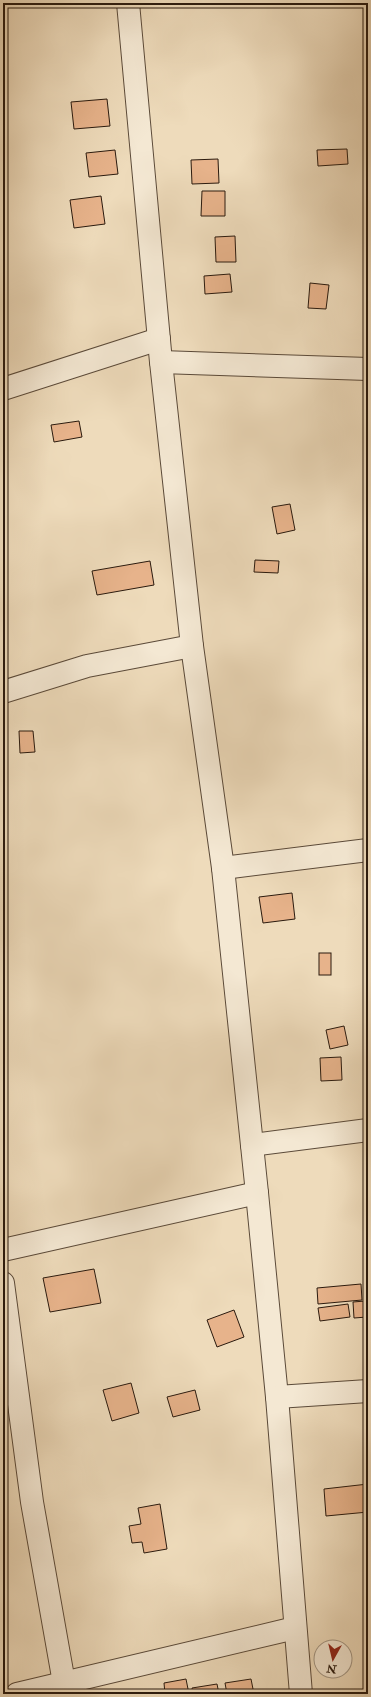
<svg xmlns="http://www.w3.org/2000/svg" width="371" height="1697" viewBox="0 0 371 1697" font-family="'IM FELL Double Pica',serif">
<rect width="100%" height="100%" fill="#eedbbb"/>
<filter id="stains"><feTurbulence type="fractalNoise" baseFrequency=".005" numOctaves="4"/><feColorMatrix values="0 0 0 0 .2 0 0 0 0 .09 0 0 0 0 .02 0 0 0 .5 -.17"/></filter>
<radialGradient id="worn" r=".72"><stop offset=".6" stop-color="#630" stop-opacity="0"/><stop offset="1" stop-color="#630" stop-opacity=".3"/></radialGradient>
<g fill="#e7b38b" stroke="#2a1a0e">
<polygon points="107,99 110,126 74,129 71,102"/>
<polygon points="347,149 348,164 318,166 317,150"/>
<polygon points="115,150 118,174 89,177 86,153"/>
<polygon points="218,159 219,183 192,184 191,160"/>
<polygon points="202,191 225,191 225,216 201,216"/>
<polygon points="101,196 105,224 74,228 70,200"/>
<polygon points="235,236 236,262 216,262 215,237"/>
<polygon points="230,274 232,292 205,294 204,276"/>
<polygon points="310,283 329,285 326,309 308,308"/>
<polygon points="79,421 82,437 54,442 51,425"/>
<polygon points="290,504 295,530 277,534 272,507"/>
<polygon points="255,560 279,561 278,573 254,572"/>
<polygon points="150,561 154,585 97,595 92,571"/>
<polygon points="19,731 33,731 35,752 20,753"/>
<polygon points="292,893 295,919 263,923 259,897"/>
<rect x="319" y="953" width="12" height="22"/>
<polygon points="344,1026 348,1045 330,1049 326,1030"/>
<polygon points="341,1057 342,1080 321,1081 320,1058"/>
<polygon points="94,1269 101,1303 50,1312 43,1278"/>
<polygon points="361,1284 362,1300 318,1304 317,1288"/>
<polygon points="365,1301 367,1317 354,1318 353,1302"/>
<polygon points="348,1304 350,1317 320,1321 318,1308"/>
<polygon points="234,1310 244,1337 217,1347 207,1320"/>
<polygon points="364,1323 368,1323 368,1338 365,1338"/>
<polygon points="131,1383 139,1413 112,1421 103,1390"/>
<polygon points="195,1390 200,1410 173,1417 167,1397"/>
<polygon points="368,1484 368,1512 326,1516 324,1489"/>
<polygon points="160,1504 167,1549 144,1553 142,1542 132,1543 129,1526 141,1524 138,1508"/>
<polygon points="186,1679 189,1694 165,1694 164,1683"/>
<polygon points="251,1679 254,1694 227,1694 225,1683"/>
<polygon points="217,1684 219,1694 193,1694 192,1688"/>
</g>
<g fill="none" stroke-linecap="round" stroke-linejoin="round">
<defs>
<g id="street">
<polyline points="128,3 161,362 192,646 223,868 257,1193 277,1397 301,1694"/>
<polyline points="161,362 368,369"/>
<polyline points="3,389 159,339"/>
<polyline points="3,692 87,666 192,646"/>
<polyline points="223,868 368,850"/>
<polyline points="252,1145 368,1130"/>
<polyline points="3,1250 257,1193"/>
<polyline points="3,1283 32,1502 66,1694"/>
<polyline points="277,1397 368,1391"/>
<polyline points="17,1694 295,1628"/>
</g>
</defs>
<use href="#street" stroke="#5b4a39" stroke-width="24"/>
<use href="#street" stroke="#f4e8d3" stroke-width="22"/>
</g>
<rect width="371" height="1697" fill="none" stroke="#eedbbb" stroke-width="16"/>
<rect x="4" y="4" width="363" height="1689" fill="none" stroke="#2a1a0e" stroke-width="2"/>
<rect x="8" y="8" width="355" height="1681" fill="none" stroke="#2a1a0e"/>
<g transform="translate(333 1659) rotate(188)"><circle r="19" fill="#f4e8d3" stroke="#a39684"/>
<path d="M0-3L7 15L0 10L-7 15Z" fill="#8f2418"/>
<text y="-6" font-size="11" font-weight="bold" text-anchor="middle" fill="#2a1a0e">N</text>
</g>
<rect width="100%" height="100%" filter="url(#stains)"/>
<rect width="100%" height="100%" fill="url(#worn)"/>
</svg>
